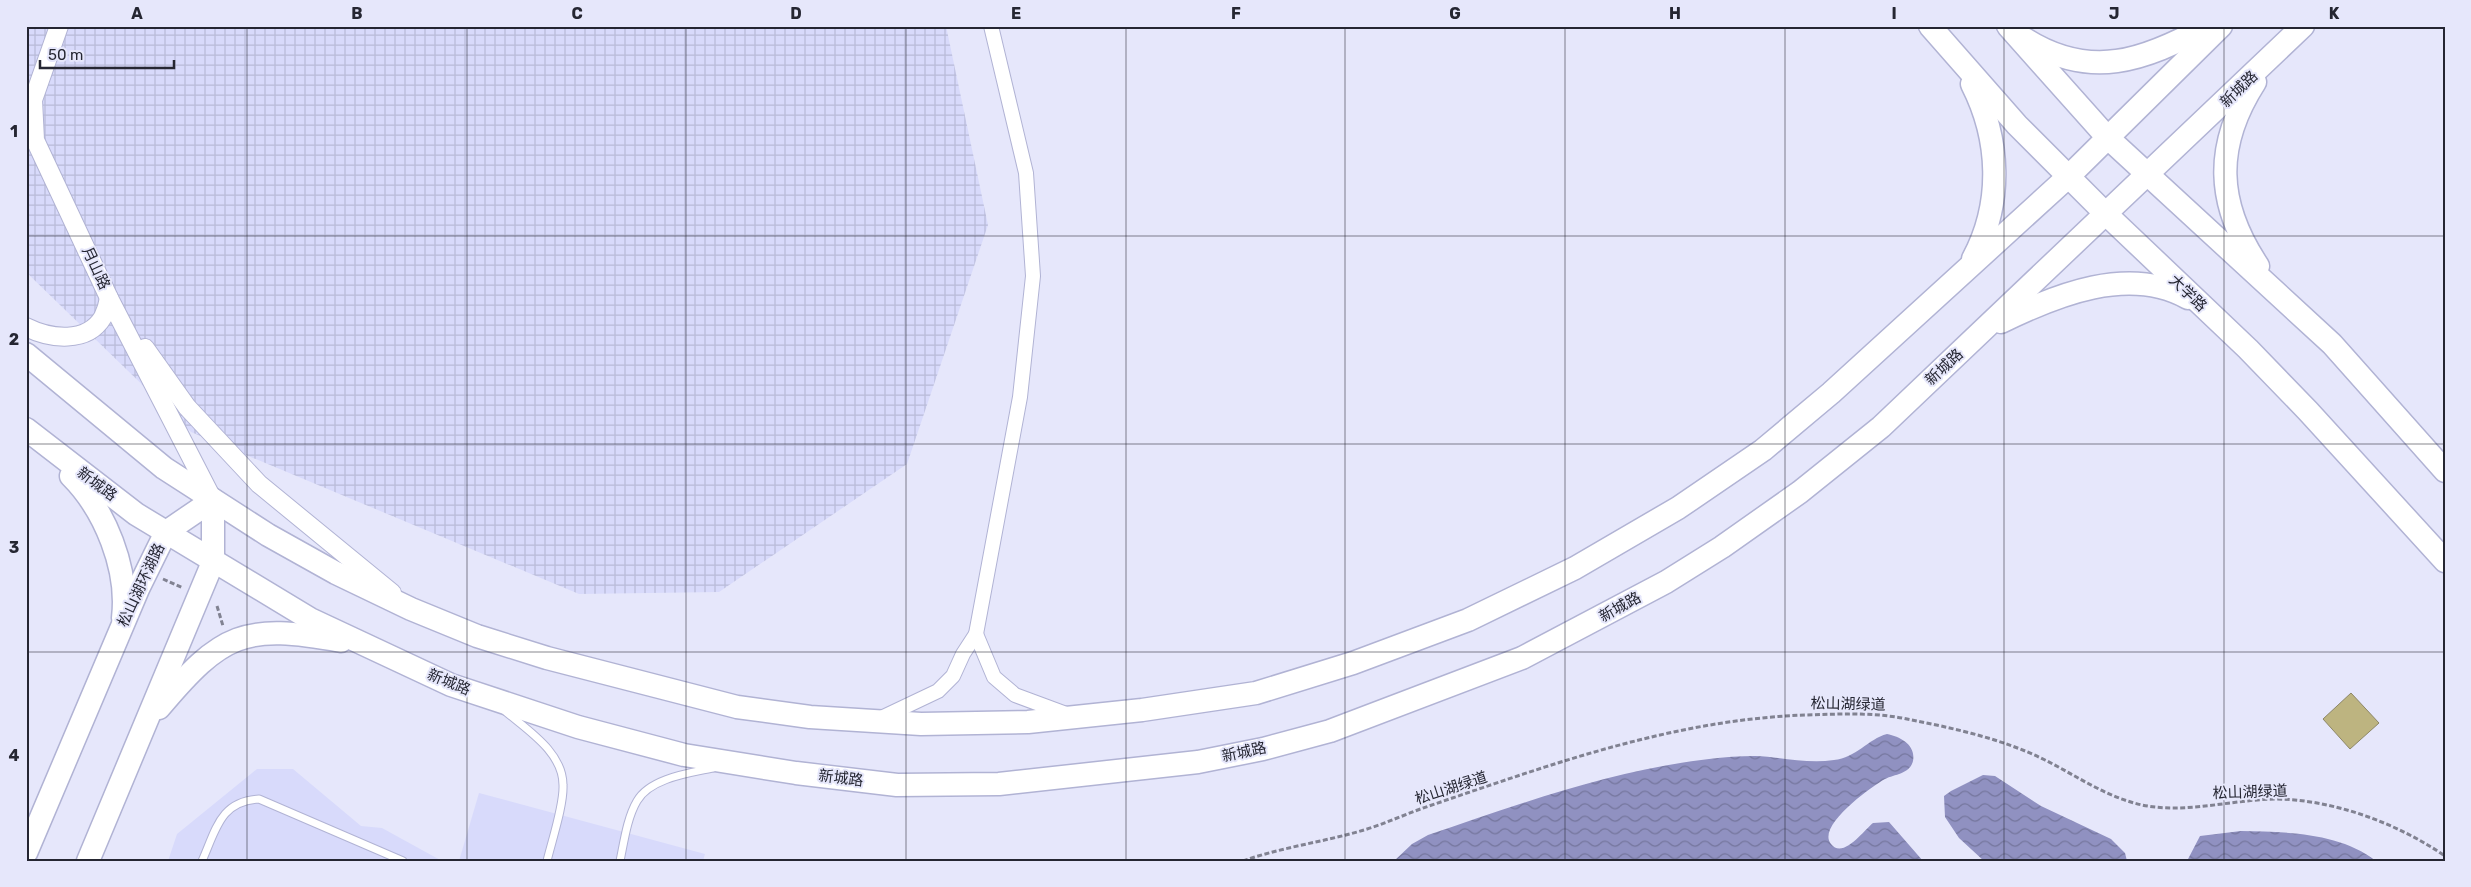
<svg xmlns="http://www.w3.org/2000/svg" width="2471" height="887" viewBox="0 0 2471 887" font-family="Rubik,'Noto Sans SC',sans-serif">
<defs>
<pattern id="industrial-grid" width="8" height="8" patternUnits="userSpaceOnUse" patternTransform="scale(1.25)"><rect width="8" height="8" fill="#d8dafb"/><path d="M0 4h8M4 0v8" fill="none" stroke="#b9bbd8"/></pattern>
<pattern id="water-waves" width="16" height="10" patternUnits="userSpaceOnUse" patternTransform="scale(1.25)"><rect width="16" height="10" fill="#9091c1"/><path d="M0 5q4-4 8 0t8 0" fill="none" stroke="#75769d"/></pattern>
</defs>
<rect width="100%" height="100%" fill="#e6e7fb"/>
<g fill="#d8dafb">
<polygon points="257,769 293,769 361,826 382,828 442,861 168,861 177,834"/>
<polygon points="479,793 705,854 703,861 459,861"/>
</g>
<polygon fill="url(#industrial-grid)" points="26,26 946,26 988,225 907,464 719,592 579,594 191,432 26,272"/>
<g fill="url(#water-waves)">
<path d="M1887,734C1901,737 1916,745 1913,761C1910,774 1895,774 1885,779C1871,787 1816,826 1831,844C1843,860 1865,829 1873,823L1889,822L1923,861H1394L1412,844L1428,835C1520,804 1612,770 1709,759C1724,757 1740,756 1755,756C1781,757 1807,764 1834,760C1856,758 1868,739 1887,734Z"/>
<polygon points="1983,775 1995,776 2041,806 2111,839 2125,853 2127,861 1984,861 1959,838 1945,817 1944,796 1951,791"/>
<path d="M2241,831C2286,832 2339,832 2376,861H2187L2200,836Z"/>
</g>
<polygon fill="#bdb480" stroke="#8d8767" points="2351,693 2379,723 2350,749 2323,719"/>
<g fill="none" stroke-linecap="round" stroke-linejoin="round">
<defs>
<g id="service">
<path d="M505,711C527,730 563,752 563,785C564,805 552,840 547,861"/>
<path d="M202,861C216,830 220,801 259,799L403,861"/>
<path d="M620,861C624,842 627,818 637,801C650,778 690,773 713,768"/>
</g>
<g id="minor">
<polyline points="976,634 994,677 1015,695 1069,715"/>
<polyline points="879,719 938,691 953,676 963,654 976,634 1020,397 1033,276 1026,173 991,26"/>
</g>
<g id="tertiary">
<polyline points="59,26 33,100 35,140 109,298 213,500"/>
<path d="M26,327C50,339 87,344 103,317C106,311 108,304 109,298"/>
<polyline points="145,348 187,407 259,484 392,593"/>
</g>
<g id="primary">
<polyline points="1930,26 2017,125 2106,214 2248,349 2308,411 2445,561"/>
<polyline points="2008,26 2107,137 2332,344 2445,471"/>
<path d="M2025,39C2090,80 2144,61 2207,26"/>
<path d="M2255,82C2214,146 2216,203 2258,266"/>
<path d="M1972,84C2000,139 2003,203 1973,259"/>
<path d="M2001,322C2056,295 2129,265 2188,298"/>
<polyline points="26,354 164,468 268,535 336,573 411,609 477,636 547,658 737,707 810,717 921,724 1028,722 1142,710 1256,693 1353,663 1468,620 1575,568 1678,508 1763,450 1831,393 2069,176 2221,26"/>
<polyline points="26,429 136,514 310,619 451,685 578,727 684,755 796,773 897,785 999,784 1198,762 1263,749 1330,731 1522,658 1666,582 1722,547 1800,492 1881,427 2303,26"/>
<path d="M71,476C105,510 129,569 123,618"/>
<path d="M159,708C222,633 244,623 341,641"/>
<polyline points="26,853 138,589 166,532 213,500"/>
<polyline points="88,861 213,562 213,500"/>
</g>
</defs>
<use href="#service" stroke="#b1b3d4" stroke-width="9"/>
<use href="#minor" stroke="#b1b3d4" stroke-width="16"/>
<use href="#tertiary" stroke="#b1b3d4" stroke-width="20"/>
<use href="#primary" stroke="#b1b3d4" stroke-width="25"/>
<g stroke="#818291" stroke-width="3" stroke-dasharray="5 2.5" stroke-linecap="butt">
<polyline points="163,579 183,588"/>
<polyline points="217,606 223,626"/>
<path d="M1243,861C1282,847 1324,842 1364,830C1387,823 1408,813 1429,806C1552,764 1676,719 1807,715C1841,714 1873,712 1907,719C1953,728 2003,739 2045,760C2077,776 2106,797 2142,805C2185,814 2230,800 2274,799C2332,799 2397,823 2445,856"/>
</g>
<use href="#service" stroke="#fff" stroke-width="7"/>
<use href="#minor" stroke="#fff" stroke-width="14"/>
<use href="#tertiary" stroke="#fff" stroke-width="18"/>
<use href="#primary" stroke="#fff" stroke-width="22"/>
</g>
<path fill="none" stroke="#252632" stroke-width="1" stroke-opacity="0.55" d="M247,26V861M467,26V861M686,26V861M906,26V861M1126,26V861M1345,26V861M1565,26V861M1785,26V861M2004,26V861M2224,26V861M26,236H2445M26,444H2445M26,652H2445"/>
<g text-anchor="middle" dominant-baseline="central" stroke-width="4" stroke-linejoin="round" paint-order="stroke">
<g font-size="15" fill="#252632" stroke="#e6e7fb">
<text transform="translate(2239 89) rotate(-44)">新城路</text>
<text transform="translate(96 268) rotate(65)">月山路</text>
<text transform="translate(2188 293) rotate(44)">大学路</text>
<text transform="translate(1944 367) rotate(-43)">新城路</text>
<text transform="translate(97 484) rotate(37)">新城路</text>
<text transform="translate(141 585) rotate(-65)">松山湖环湖路</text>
<text transform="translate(1620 607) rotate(-29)">新城路</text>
<text transform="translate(449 682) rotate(22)">新城路</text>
<text transform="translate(1848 704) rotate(1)">松山湖绿道</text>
<text transform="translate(1244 752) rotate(-12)">新城路</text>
<text transform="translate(841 778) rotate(7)">新城路</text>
<text transform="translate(1451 788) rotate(-18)">松山湖绿道</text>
<text transform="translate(2250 792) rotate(-2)">松山湖绿道</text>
</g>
</g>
<rect width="2471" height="887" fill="none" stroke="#e6e7fb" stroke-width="55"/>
<path d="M40 60v8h134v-8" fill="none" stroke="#252632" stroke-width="2.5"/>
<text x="48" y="60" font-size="15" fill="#252632" stroke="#e6e7fb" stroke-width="4" paint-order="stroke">50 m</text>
<rect x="28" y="28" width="2416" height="832" fill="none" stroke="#252632" stroke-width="2"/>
<g font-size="16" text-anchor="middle" font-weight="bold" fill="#252632">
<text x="137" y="19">A</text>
<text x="357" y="19">B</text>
<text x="577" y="19">C</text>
<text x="796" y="19">D</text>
<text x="1016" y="19">E</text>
<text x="1236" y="19">F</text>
<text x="1455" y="19">G</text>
<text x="1675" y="19">H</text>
<text x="1894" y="19">I</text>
<text x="2114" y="19">J</text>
<text x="2334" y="19">K</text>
<text x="14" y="137">1</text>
<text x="14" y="345">2</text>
<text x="14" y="553">3</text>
<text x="14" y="761">4</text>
</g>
</svg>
